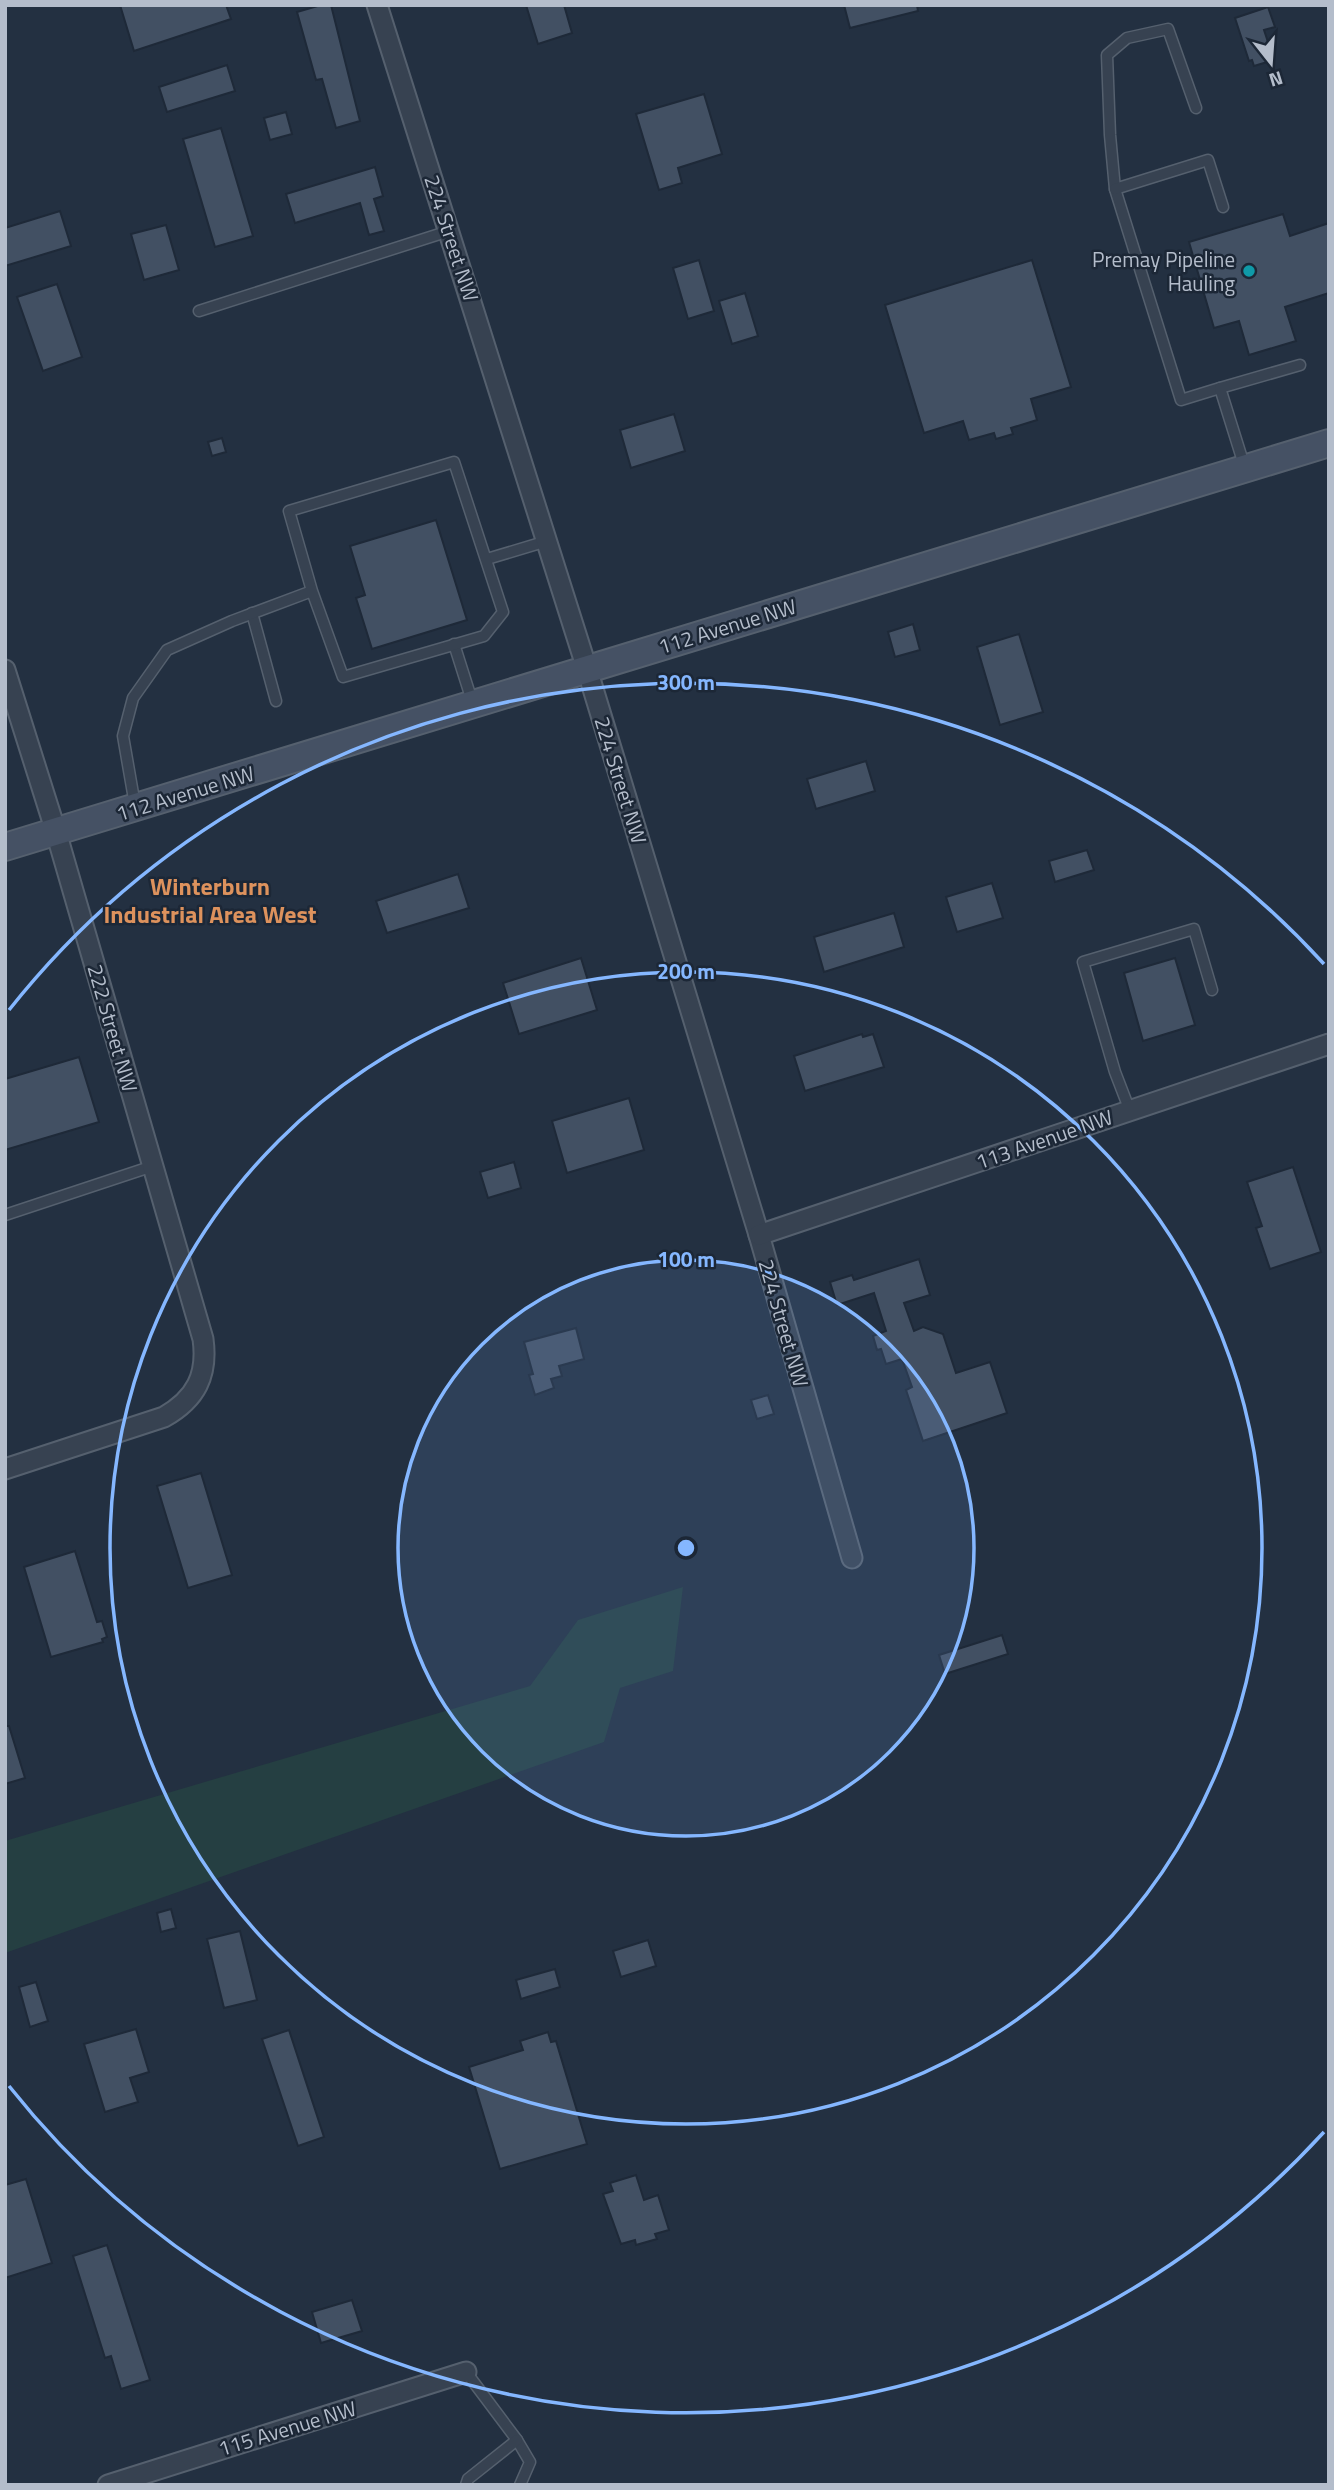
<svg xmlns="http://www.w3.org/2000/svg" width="1334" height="2490" viewBox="0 0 1334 2490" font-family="'Titillium Web',sans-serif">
<rect width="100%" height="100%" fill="#233041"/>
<polygon fill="#253f42" points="683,1587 673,1671 620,1688 604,1742 5,1953 5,1841 530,1686 578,1620"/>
<g fill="#425063" stroke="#1e2938" stroke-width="2">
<polygon points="120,5 226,5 231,19 134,51"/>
<polygon points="321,5 331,5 360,121 336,128 322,79 316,80 297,12"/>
<polygon points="526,5 564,5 572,33 538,44"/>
<polygon points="844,5 917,5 918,11 850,28"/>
<polygon points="1268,7 1275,27 1264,30 1274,60 1254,66 1252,60 1249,61 1235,18"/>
<polygon points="227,65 235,91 167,112 159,87"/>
<polygon points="704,94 722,154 678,168 682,183 659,190 636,114"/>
<polygon points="286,112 292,134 270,140 264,118"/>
<polygon points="221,128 253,236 215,247 183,139"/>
<polygon points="375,167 383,196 374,199 384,231 369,235 360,203 295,223 286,194"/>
<polygon points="60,211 71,246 5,266 5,228"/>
<polygon points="1283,214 1290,236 1329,223 1329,293 1285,307 1296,341 1249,355 1239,321 1214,328 1189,242"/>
<polygon points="166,225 179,270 144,280 131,234"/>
<polygon points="699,260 714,311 688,319 673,268"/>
<polygon points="1032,260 1071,387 1031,399 1037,420 1011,428 1013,434 996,439 994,433 969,440 963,421 924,433 885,305"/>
<polygon points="57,284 82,357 43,371 17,297"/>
<polygon points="745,293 758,336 732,344 719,301"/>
<polygon points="674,414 685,451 631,468 620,430"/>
<polygon points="222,438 226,452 212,456 208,442"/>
<polygon points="436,520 467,620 372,649 356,598 365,595 350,546"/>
<polygon points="913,624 920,650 895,657 888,632"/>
<polygon points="1019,634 1043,712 1000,725 977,647"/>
<polygon points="866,761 875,791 816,809 807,779"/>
<polygon points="1087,850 1094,870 1055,882 1049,861"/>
<polygon points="458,874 469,908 387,933 376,901"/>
<polygon points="992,883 1003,918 957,932 946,897"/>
<polygon points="894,913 904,947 824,972 814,937"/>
<polygon points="581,958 597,1010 519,1034 503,983"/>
<polygon points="1175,958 1195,1025 1143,1041 1124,973"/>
<polygon points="862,1034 863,1037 873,1034 884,1067 805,1091 794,1056"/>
<polygon points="79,1057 99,1122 5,1150 5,1079"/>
<polygon points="629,1098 644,1150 567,1173 552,1121"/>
<polygon points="514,1162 521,1188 488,1198 480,1172"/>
<polygon points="1293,1167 1321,1252 1270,1269 1256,1228 1262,1226 1247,1182"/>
<polygon points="919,1259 930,1295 904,1303 914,1331 923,1327 943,1334 956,1373 990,1362 1007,1413 923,1441 906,1390 912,1387 902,1359 886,1364 881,1349 877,1350 873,1336 886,1331 874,1293 837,1305 830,1282 852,1275 854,1280"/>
<polygon points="576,1328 584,1359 559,1366 562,1376 551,1379 554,1388 535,1395 529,1375 533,1374 524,1342"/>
<polygon points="768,1395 774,1414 757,1419 751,1400"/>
<polygon points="201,1473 232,1575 188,1588 157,1486"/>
<polygon points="75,1551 97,1622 102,1621 107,1637 102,1639 103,1642 51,1657 24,1567"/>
<polygon points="1002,1635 1008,1654 945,1674 939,1655"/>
<polygon points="5,1726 9,1726 25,1778 5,1784"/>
<polygon points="171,1909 176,1928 161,1932 157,1913"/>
<polygon points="240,1931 257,2000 224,2008 207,1939"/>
<polygon points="648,1940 656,1966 621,1977 613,1951"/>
<polygon points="555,1969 560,1987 521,1999 516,1980"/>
<polygon points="36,1982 48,2021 30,2027 19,1987"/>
<polygon points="136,2029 149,2072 130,2078 138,2102 105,2112 84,2044"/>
<polygon points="289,2030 324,2137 298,2146 262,2039"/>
<polygon points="548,2032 551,2042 556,2041 587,2144 500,2169 469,2067 523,2050 520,2041"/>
<polygon points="636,2175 644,2200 658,2195 669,2230 655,2234 657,2239 636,2245 635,2240 621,2244 603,2194 613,2191 610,2183"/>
<polygon points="26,2179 52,2263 5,2278 5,2185"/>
<polygon points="107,2245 150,2380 121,2389 111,2356 105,2358 73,2256"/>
<polygon points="352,2300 362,2331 321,2343 312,2312"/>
</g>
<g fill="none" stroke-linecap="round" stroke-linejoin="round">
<defs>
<g id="lane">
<polyline points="1196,108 1168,29 1127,38 1107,55 1110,135 1115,189 1181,400 1220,388"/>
<polyline points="1115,189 1208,160 1223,207"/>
<polyline points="199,311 449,231"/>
<polyline points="1245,468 1220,388 1300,365"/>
<polyline points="487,559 547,541"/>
<polyline points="252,613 276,701"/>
<polyline points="454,644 473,704"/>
<polyline points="135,805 123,736 133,698 167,650 232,621 312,591 343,677 484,636 503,612 454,462 289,511 312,591"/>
<polyline points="1130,1111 1115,1072 1083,962 1194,929 1212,990"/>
<polyline points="5,1215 153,1166"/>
<polyline points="466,2372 517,2440 530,2462 520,2485"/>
<polyline points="466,2485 468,2479 517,2440"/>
</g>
<g id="street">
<polyline points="377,5 587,669 759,1235 852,1558"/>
<path d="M5,670L56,832L203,1339C208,1375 196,1399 164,1417L5,1469"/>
<polyline points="759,1235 1329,1044"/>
<polyline points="108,2485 466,2372"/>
</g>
<polyline id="secondary" points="5,847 1329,443"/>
</defs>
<use href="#lane" stroke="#55606e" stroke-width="13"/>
<use href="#street" stroke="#55606e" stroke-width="23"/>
<use href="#secondary" stroke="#55606e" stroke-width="30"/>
<use href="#lane" stroke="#374251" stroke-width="10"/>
<use href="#street" stroke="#374251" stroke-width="19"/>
<use href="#secondary" stroke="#455164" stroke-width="26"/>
</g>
<circle cx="686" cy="1548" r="288" fill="#85b7ff" fill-opacity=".12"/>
<g fill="none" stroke="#85b7ff" stroke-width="3.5">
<circle cx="686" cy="1548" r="288"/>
<circle cx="686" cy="1548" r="576"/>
<path d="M1324 2132A865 865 0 0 1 9 2086M9 1010A865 865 0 0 1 1324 964"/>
</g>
<circle fill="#0f9aa8" stroke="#1c2736" stroke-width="2.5" cx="1249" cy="271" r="7"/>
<g text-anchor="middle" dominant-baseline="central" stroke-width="5" stroke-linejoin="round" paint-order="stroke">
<g font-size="21" fill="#b4bdcb" stroke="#1c2736">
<text transform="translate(452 238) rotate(72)">224 Street NW</text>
<text transform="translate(727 626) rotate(-17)">112 Avenue NW</text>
<text transform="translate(621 780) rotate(73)">224 Street NW</text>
<text transform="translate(185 793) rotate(-17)">112 Avenue NW</text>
<text transform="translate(113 1028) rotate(74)">222 Street NW</text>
<text transform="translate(1044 1139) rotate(-19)">113 Avenue NW</text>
<text transform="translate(784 1323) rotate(74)">224 Street NW</text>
<text transform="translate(287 2428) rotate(-17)">115 Avenue NW</text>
</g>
<g font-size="21" fill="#b4bdcb" stroke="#1c2736" text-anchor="end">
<text x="1235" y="259">Premay Pipeline<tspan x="1235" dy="24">Hauling</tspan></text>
</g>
<g font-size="24" font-weight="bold" fill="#dd925d" stroke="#1c2736">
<text x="210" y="886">Winterburn<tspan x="210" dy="28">Industrial Area West</tspan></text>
</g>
</g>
<circle cx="686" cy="1548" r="10" fill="#85b7ff" stroke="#1c2736" stroke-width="3.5"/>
<g font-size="21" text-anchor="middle" font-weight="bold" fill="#85b7ff" stroke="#1c2736" stroke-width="5" stroke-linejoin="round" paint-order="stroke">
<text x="686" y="690">300 m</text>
<text x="686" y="979">200 m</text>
<text x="686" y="1267">100 m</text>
</g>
<rect width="1334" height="2490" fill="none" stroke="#b4bdcb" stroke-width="14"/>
<g transform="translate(1271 63) rotate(163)" stroke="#1c2736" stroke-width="5" paint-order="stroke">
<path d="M0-5L12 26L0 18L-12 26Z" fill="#b4bdcb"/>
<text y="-10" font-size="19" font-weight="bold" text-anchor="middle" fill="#b4bdcb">N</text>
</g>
</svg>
